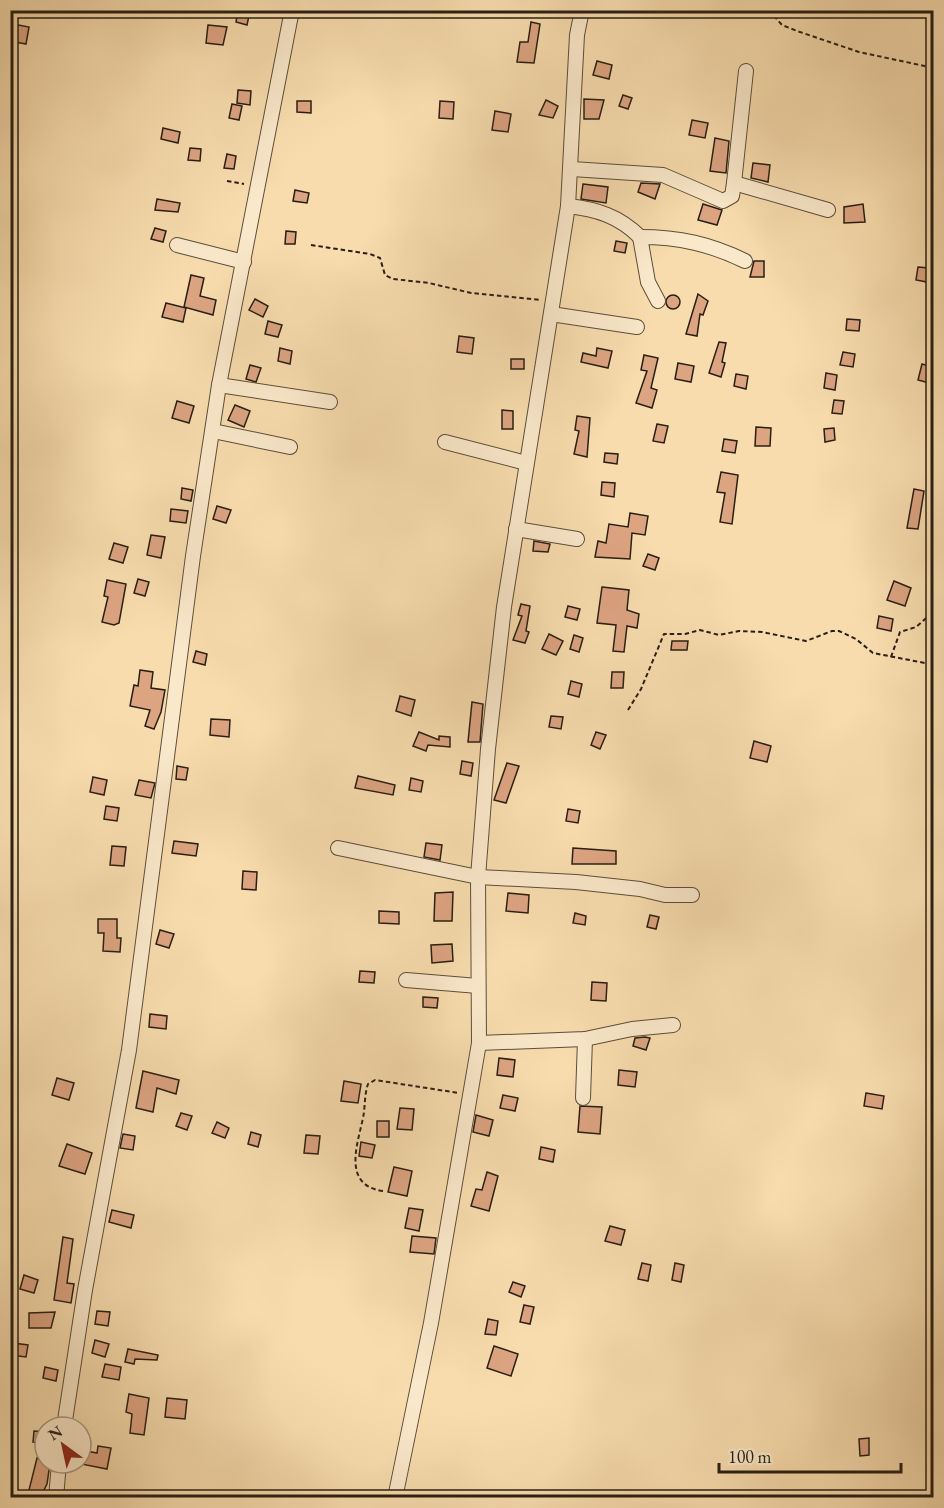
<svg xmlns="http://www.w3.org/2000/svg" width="944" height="1508" viewBox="0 0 944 1508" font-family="'EB Garamond',serif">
<rect width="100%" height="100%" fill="#f8dcae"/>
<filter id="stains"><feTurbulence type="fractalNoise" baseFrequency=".00333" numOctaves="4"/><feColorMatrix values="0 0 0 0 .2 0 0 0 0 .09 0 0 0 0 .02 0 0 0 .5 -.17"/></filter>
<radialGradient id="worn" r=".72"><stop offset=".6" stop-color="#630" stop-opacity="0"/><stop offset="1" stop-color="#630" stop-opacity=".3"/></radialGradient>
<g fill="#dda482" stroke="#281f13" stroke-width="1.5">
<polygon points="238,10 250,11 247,25 236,22"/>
<polygon points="531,22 540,24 534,63 517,62 520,42 528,42"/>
<polygon points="13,24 29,27 26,44 10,41"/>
<polygon points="208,25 227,27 223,45 206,43"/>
<polygon points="597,61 612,65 609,79 593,75"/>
<polygon points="238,90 251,91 250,105 237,103"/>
<polygon points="623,95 632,98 628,109 619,106"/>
<polygon points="584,99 604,100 599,119 584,119"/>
<polygon points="546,100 558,106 553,118 539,115"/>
<polygon points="297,101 311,101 311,113 297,112"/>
<polygon points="440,101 454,102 453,119 439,118"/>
<polygon points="232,104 242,106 239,120 229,118"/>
<polygon points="495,111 511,114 508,132 492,130"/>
<polygon points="692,120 708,123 705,138 689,135"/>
<polygon points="163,128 180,132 178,143 161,139"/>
<polygon points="715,138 729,141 726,173 710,171"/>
<polygon points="190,148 201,149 200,161 188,160"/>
<polygon points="227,154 236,156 234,169 224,168"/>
<polygon points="753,163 770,165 768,182 751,178"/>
<polygon points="641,183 660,184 655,199 638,192"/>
<polygon points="583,184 608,187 606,203 581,199"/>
<polygon points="295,190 309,193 307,203 293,201"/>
<polygon points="157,199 180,203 178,212 155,210"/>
<polygon points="703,204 722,210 717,225 698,220"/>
<polygon points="863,204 865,222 844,223 844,207"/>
<polygon points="155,228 166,231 163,242 151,239"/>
<polygon points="286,231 296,232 295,244 285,244"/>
<polygon points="616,241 627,243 625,253 614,251"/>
<polygon points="754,261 764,261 764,277 750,277"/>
<polygon points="918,267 929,268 927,282 916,280"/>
<polygon points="191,275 204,278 200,296 216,300 213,315 184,307"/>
<polygon points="698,294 708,301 703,315 700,314 697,336 686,334"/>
<circle cx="673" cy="302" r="7"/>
<polygon points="255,299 268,306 263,317 249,310"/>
<polygon points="166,303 186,308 183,322 162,317"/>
<polygon points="847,319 860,320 859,331 846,330"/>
<polygon points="268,321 282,325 278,337 265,334"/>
<polygon points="459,336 474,338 472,354 457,352"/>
<polygon points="719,342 726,343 722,362 725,363 721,377 709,373"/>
<polygon points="280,348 292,351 290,364 278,361"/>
<polygon points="597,348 612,351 608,368 581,362 583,353 596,356"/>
<polygon points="843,352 855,354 853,367 840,365"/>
<polygon points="644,355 658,358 651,388 657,390 652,408 636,403 647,371 641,370"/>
<rect x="511" y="359" width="13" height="10"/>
<polygon points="678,363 694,366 691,382 675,379"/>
<polygon points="922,364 933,367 933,384 918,380"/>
<polygon points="250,365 261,368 256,382 246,379"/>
<polygon points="826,373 837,375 835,390 824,388"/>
<polygon points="736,374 748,376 746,389 734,386"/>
<polygon points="834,400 844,401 842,414 832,413"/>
<polygon points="177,401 194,406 189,423 172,418"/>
<polygon points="235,405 250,411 244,427 228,420"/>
<polygon points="502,410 513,411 513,429 502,429"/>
<polygon points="577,416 590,418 587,457 574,454 579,431 575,430"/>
<polygon points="657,424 668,426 664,443 653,441"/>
<polygon points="756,427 771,428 770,446 755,446"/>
<polygon points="834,428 835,440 825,442 824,429"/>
<polygon points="724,439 737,441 735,453 722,451"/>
<polygon points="605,453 618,454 617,464 604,462"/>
<polygon points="721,472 738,475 732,524 720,522 725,493 717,492"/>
<polygon points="602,482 615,483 614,497 601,495"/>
<polygon points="182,488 193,490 191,501 181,499"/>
<polygon points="914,489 924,491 918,529 907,528"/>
<polygon points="217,506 231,510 226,523 213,519"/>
<polygon points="171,509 188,511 186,523 170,521"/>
<polygon points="630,513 648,516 645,535 632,533 630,559 595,557 598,541 606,543 609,524 628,527"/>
<polygon points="151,535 165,537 161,558 147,555"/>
<polygon points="534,541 550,544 548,552 533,551"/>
<polygon points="114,543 128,547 123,563 109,559"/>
<polygon points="648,554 659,558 655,570 643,566"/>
<polygon points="138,579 149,582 145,596 134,593"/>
<polygon points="107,580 126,584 119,623 114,625 102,622 108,597 104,596"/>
<polygon points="894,581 911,588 905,606 887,600"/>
<polygon points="602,587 629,590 627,610 639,614 637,628 627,626 624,652 613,651 616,625 597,623"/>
<polygon points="521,604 530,606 526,631 529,632 525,643 513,640 522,616 518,615"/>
<polygon points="568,606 580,609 577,620 565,617"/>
<polygon points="879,616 893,619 891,631 877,628"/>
<polygon points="549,634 563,641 556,655 542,649"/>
<polygon points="574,635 583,638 579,652 570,649"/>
<polygon points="672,641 688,641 687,650 671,650"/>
<polygon points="196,651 207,654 205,665 193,662"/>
<polygon points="140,670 153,672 151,688 165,690 161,712 154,729 145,726 150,710 130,706 134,685 138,686"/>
<polygon points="612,672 624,672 623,688 611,688"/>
<polygon points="571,681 582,684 579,697 568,694"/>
<polygon points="400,696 415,700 411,716 396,711"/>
<polygon points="472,702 483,704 480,742 468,742"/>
<polygon points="551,716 563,717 561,729 549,727"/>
<polygon points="211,719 230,720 229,737 210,735"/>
<polygon points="419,732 439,740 439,736 450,737 450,747 428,745 426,751 413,746"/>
<polygon points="596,732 606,735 600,749 591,745"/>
<polygon points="754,741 771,746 767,762 750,758"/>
<polygon points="462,761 473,763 471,776 460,774"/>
<polygon points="507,763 519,766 506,803 494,800"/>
<polygon points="177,766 188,768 186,780 176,779"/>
<polygon points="358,776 395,785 393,795 355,788"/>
<polygon points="93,777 107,780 104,795 90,792"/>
<polygon points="411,778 423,781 421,792 409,790"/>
<polygon points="139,780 155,783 151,798 135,795"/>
<polygon points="106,806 119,808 117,821 104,819"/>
<polygon points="568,809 580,811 578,823 566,821"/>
<polygon points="174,841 198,844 196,856 172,853"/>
<polygon points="426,843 442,845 440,860 424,857"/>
<polygon points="112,846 126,847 124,866 110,865"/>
<polygon points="573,848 616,851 616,864 572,864"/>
<polygon points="243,871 257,872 256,890 242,889"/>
<polygon points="453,892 452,921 434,921 435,893"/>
<polygon points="508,893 529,895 528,913 506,911"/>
<polygon points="379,911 399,912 399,924 379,923"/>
<polygon points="575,913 586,916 585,925 573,923"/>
<polygon points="650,915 659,917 656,929 647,927"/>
<polygon points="98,919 117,919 117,938 121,938 120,952 103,951 104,933 98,933"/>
<polygon points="160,930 174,934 169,948 156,944"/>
<polygon points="452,944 453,961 432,963 431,945"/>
<polygon points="360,971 375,972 374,983 359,982"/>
<polygon points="592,982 607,983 606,1001 591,1000"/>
<polygon points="423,997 438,998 437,1008 423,1007"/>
<polygon points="150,1014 167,1016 166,1029 149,1027"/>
<polygon points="645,1037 650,1038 646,1050 633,1046 635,1038"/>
<polygon points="499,1058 515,1060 513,1077 497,1075"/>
<polygon points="619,1070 637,1072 635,1087 618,1085"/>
<polygon points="143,1071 179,1080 176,1094 157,1088 153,1112 136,1108"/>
<polygon points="57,1078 74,1083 69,1100 52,1095"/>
<polygon points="344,1081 361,1084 358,1103 341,1101"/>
<polygon points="866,1093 884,1096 882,1109 864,1106"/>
<polygon points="503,1095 518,1098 515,1111 500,1108"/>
<polygon points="580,1106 602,1107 600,1134 578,1132"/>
<polygon points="400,1108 414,1109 412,1130 397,1129"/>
<polygon points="181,1113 192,1116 187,1130 176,1126"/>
<polygon points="476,1115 493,1120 489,1136 473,1132"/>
<rect x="377" y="1121" width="12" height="16"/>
<polygon points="217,1122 229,1128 225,1138 212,1133"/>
<polygon points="251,1132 261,1135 258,1147 248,1144"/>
<polygon points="123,1134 135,1136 133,1150 120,1148"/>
<polygon points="306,1135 320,1136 318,1154 304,1153"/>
<polygon points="361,1142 375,1145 372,1158 359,1156"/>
<polygon points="67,1144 92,1153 85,1174 59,1166"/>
<polygon points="541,1147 555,1150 553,1162 539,1159"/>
<polygon points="394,1167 412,1171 407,1196 388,1192"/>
<polygon points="487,1172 498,1176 489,1211 471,1206 476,1189 482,1190"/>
<polygon points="409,1208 423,1210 419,1231 405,1228"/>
<polygon points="112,1210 134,1215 131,1228 109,1222"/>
<polygon points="610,1226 625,1230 621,1245 605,1241"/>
<polygon points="412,1236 436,1238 434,1254 410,1252"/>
<polygon points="63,1237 73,1239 67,1283 74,1284 71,1303 54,1300"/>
<polygon points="642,1263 651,1265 648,1281 638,1279"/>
<polygon points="675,1263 684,1265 681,1282 672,1280"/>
<polygon points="24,1275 38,1280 34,1293 20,1289"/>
<polygon points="513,1282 525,1286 521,1297 509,1292"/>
<polygon points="524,1305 534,1307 530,1324 520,1322"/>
<polygon points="97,1311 110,1312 108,1326 95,1324"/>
<polygon points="55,1312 51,1328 29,1328 29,1313"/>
<polygon points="488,1319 498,1321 496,1335 485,1334"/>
<polygon points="95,1340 109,1344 105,1357 92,1353"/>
<polygon points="13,1343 28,1345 26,1357 11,1355"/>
<polygon points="494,1346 518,1354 511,1376 487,1368"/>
<polygon points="128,1349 158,1355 157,1360 135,1359 134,1364 125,1362"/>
<polygon points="105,1364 121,1367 119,1380 102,1377"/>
<polygon points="45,1367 58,1370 56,1381 43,1378"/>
<polygon points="129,1394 149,1398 144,1435 130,1433 132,1414 126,1412"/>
<polygon points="167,1398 187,1400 185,1419 165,1417"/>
<polygon points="34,1431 45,1432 45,1443 33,1442"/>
<polygon points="869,1438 869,1455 860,1456 859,1439"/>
<polygon points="98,1446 111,1448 107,1469 81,1464 81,1450 97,1453"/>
<polygon points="37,1458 50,1463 47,1484 41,1496 29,1490"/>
</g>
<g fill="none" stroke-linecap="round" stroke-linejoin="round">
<defs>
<g id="street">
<polyline points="572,169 663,175 723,201 732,196 734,183 746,71"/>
<polyline points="734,183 828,210"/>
<path d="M568,206C596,209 619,216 640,237"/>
<polyline points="177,245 244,262"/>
<path d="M658,301L648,282L640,237C679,237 710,244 745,261"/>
<polyline points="551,314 637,327"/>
<polyline points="219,385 330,402"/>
<polyline points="213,431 290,447"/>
<polyline points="445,442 526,463"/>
<polyline points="516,529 577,539"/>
<polyline points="338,848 478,877 576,882 640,889 665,895 692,895"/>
<polyline points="406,980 478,986"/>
<polyline points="479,1043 585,1039 632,1029 673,1025"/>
<polyline points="583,1098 585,1039"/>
<polyline points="64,1427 85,1290 129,1050 193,556 219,385 292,10"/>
<polyline points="56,1498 59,1463"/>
<polyline points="395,1498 431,1323 479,1043 478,877 488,749 504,607 568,206 577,35 582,10"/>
</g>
</defs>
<use href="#street" stroke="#5c4e3a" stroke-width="16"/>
<g stroke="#281f13" stroke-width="2" stroke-dasharray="4.5 3" stroke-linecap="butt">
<polyline points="769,10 782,25 797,31 859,52 934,68"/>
<polyline points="227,181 244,184"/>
<polyline points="311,245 370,254 380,258 385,275 393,279 429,283 471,293 541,300"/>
<polyline points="891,657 900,632 916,627 934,611"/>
<polyline points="628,710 641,689 664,634 685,634 700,630 719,635 739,631 762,632 806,641 832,631 839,631 856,639 873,653 925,663 934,668"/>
<path d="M383,1191C338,1185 361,1136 364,1112C365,1102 365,1093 368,1084L375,1080L459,1093"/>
</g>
<use href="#street" stroke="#fae8ca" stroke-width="14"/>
</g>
<rect width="944" height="1508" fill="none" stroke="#f8dcae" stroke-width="36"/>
<rect x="12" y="12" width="920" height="1484" fill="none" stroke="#281f13" stroke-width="3"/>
<rect x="18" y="18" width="908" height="1472" fill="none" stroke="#281f13" stroke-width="1.5"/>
<g transform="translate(63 1445) rotate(327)"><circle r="28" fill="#fae8ca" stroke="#a69881" stroke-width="1.5"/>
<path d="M0-4.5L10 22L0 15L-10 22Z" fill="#8f2418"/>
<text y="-9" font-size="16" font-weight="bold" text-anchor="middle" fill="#281f13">N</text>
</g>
<path d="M719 1463v9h182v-9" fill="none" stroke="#281f13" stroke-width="3"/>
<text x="728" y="1463" font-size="18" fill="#281f13" stroke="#fae8ca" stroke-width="4.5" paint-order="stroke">100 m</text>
<rect width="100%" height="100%" filter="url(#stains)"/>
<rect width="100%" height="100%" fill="url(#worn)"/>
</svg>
